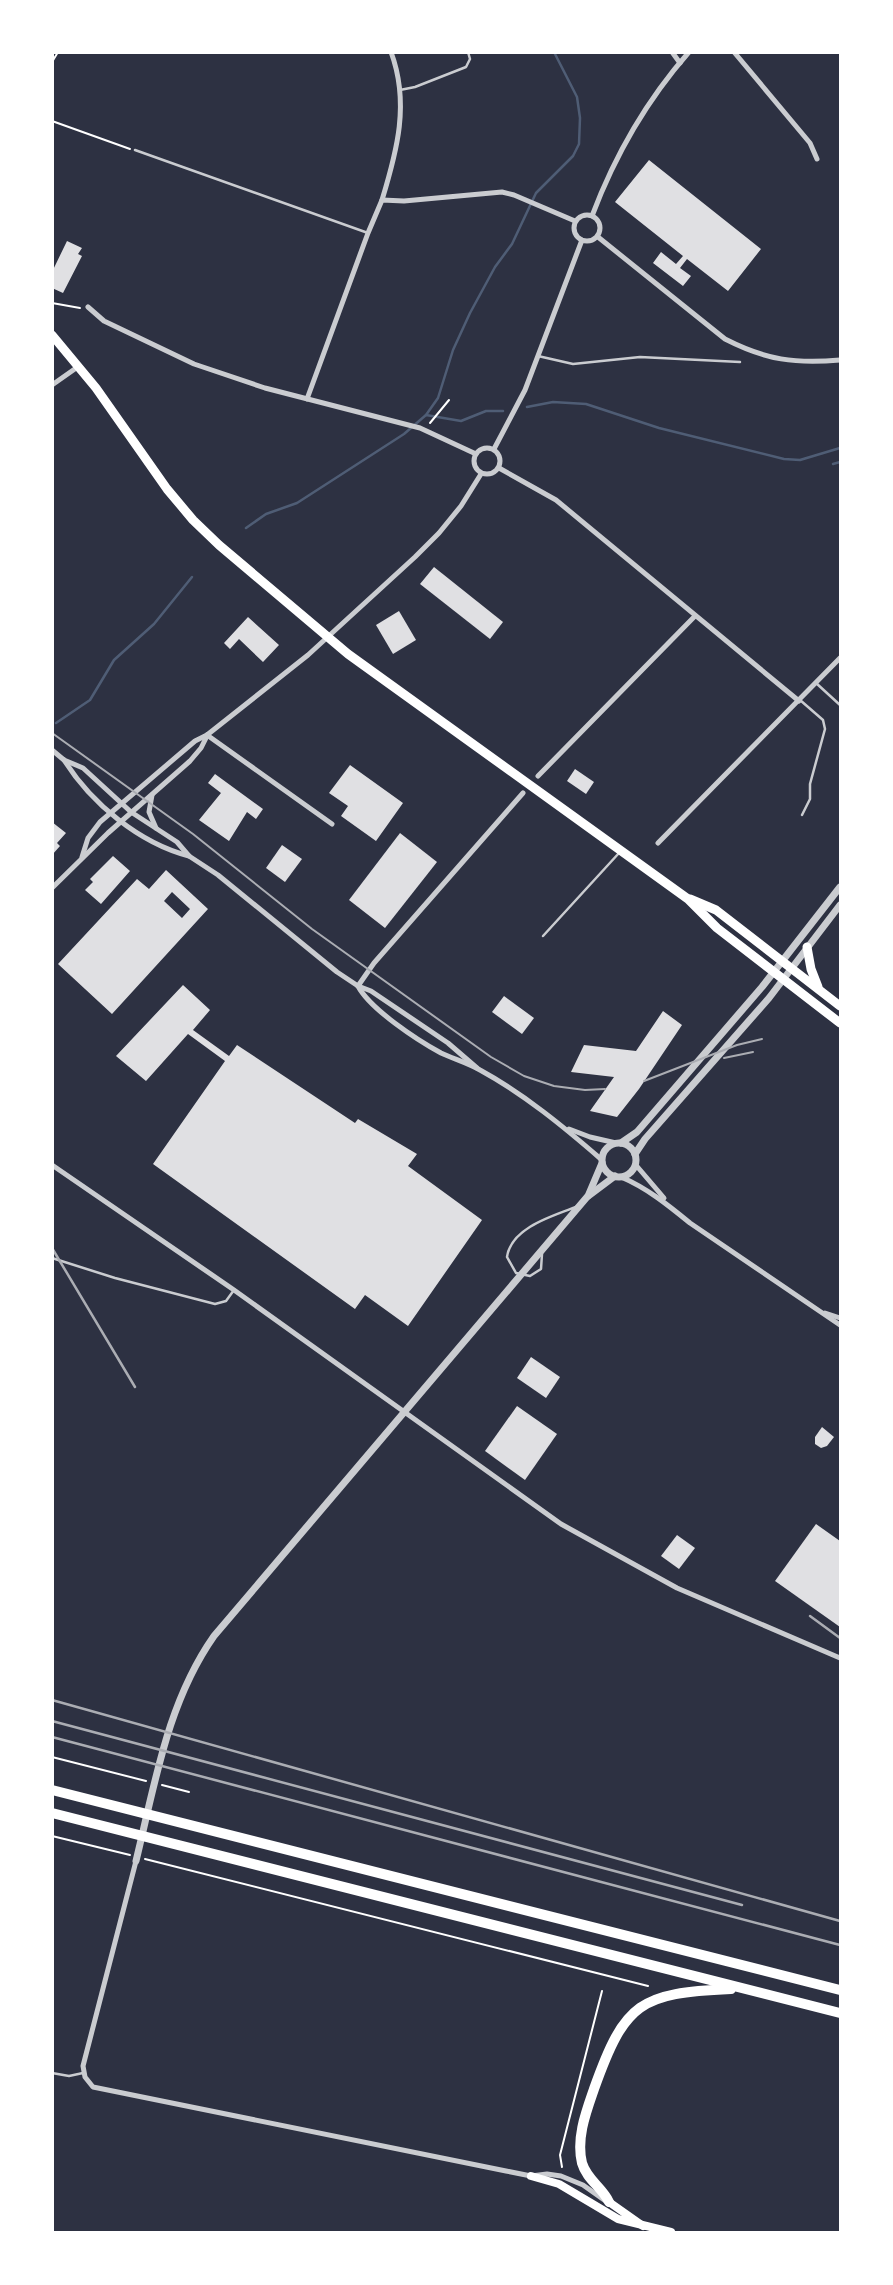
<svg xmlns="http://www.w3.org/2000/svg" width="893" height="2285" viewBox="0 0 893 2285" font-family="Merriweather,serif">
<rect width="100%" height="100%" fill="#2d3142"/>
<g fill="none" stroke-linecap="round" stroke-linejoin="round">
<g stroke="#4f5d75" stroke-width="2.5">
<polyline points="527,407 553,402 586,404 659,428 784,459 800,460 840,448"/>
<polyline points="426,415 438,398 453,350 470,313 495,267 512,244 536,193 573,156 579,144 580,118 577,97 554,52"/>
<polyline points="833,464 840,462"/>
<polyline points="246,528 266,514 297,503 404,434 426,415 461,421 486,411 503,411"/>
<polyline points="56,723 90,700 114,660 154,624 192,577"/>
</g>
</g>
<g fill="#e0e0e3" fill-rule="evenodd">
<polygon points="649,160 761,249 728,291 687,259 680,268 691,276 683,286 653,263 661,252 676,264 683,256 615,202"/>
<polygon points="67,241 82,248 78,254 82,256 63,293 52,288 52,272"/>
<polygon points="434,567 503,622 490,639 420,584"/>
<polygon points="399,611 416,640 393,654 376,625"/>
<polygon points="248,617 279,645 263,662 239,639 230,649 224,643"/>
<polygon points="350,765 403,803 376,841 341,816 348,806 329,793"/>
<polygon points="575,769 594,782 586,794 567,781"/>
<polygon points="215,774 263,809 256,819 247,812 229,841 199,820 221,793 208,783"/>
<polygon points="52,822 66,833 57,843 60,846 52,855"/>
<polygon points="400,833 437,862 385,928 349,900"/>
<polygon points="282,845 302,859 285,882 266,868"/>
<polygon points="113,856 130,871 101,904 85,890 93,882 90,879"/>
<path d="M166,870L208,909L112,1014L58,964L137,879L149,889ZM172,892L190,909L182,918L164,901Z"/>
<polygon points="183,985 210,1010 193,1030 229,1056 237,1045 355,1123 358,1119 417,1154 408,1166 482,1220 408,1326 365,1295 355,1309 153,1164 225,1061 188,1034 146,1081 116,1056"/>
<polygon points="504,996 534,1018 522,1034 492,1012"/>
<polygon points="663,1011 682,1025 639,1089 617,1117 590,1111 614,1077 571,1072 584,1045 636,1051"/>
<polygon points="531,1357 560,1377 546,1398 517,1378"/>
<polygon points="517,1406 557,1434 525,1480 485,1451"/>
<polygon points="822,1427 834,1437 827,1446 821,1448 815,1444 815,1437"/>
<polygon points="816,1524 840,1541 840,1627 775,1581"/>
<polygon points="677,1535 695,1548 679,1569 661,1556"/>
</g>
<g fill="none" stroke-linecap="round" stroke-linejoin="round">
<g stroke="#fff" stroke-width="2">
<polyline points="52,62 58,52"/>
<polyline points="52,121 130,149"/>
<polyline points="52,303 80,308"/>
<polyline points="430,423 449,400"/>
<polyline points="52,1757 146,1781"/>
<polyline points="162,1785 189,1792"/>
<polyline points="52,1836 130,1855"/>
<polyline points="145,1859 648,1986"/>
<polyline points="562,2167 560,2155 602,1991"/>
</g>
<g stroke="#caccd0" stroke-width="2.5">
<polyline points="400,90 415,87 466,67 470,59 468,52"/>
<polyline points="135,150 368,233"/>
<polyline points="538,356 573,364 640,357 740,362"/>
<polyline points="816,683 840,705"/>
<polyline points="800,700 823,720 825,729 810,784 810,799 802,815"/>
<polyline points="543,936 619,853"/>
<path d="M542,1254L541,1269L530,1276L516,1273L507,1257C511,1228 552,1216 576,1207"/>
<polyline points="52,1258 115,1278 215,1304 226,1301 234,1290"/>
<polyline points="52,2073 69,2076 83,2073"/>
</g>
<g stroke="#caccd0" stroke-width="5">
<polyline points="672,52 680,63"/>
<polyline points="734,52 810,143 817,159"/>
<path d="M382,200C397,151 410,103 391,52"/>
<circle cx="587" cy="228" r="13"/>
<path d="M592,216C615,155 646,101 689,52"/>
<path d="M598,237L725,339C766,360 795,364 840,360"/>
<polyline points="88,307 104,321 194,364 265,388 420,428 476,454"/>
<polyline points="52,385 79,366"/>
<polyline points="307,399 368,233 382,200 404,201 502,192 514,195 575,221"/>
<circle cx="487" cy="461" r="13"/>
<polyline points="494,449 525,390 582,240"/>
<polyline points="499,468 556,500 799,701"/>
<polyline points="207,735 332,824"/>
<polyline points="52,750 64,760 83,768 131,812 177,842 189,856 218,875 337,972 358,986 371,991 448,1043 477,1068"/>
<path d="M64,760C91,803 139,843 189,856"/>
<polyline points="538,776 695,616"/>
<polyline points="152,795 149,812 156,828"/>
<polyline points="658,843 840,658"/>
<polyline points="82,857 88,838 100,822 195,741 207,735 308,655 415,557 439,533 461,506 481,474"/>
<polyline points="52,888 108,833 190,761 201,748 207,736"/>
<path d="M358,986C370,1009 417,1040 441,1053C454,1059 468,1063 480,1070C524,1094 564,1127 602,1160"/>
<polyline points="358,986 374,963 523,793"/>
<polyline points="569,1129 590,1137 616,1143"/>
<polyline points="635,1164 664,1198"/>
<polyline points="52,1165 234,1290 561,1524 677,1588 840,1658"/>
<path d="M621,1177C647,1188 668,1205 690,1223L840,1325"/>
<polyline points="825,1313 840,1318"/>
<polyline points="136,1861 83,2066 85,2077 93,2087 506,2171 531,2176 547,2174 561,2176 583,2185 607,2202"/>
</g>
<g stroke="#caccd0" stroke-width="7">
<circle cx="619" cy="1160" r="17"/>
<polyline points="621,1143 637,1132 762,987 840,887"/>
<polyline points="635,1154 645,1139 769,998 840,905"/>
<polyline points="588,1196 602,1163"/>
<path d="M136,1861C155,1784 167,1703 214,1636L587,1197L615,1176"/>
</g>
<g stroke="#fff" stroke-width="8">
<polyline points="531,2176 559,2184 618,2219 671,2232"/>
<polyline points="609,2202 643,2226"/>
</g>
<g stroke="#fff" stroke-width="9">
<polyline points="52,335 96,388 167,489 193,520 219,545 348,654 688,899 717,928 840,1023"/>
<polyline points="690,899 716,910 840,1006"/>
<polyline points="807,947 811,969 818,987"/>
</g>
<g stroke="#fff" stroke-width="10">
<polyline points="52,1790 840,1990"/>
<polyline points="52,1813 840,2013"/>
<path d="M609,2202C602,2187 587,2180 582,2163C576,2138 586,2112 594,2089C625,2002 640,1993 731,1989"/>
</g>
<g stroke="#abadb3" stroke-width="2">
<polyline points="52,733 193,834 312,929 491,1057 524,1076 554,1086 585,1090 605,1089"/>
<polyline points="724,1058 753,1052"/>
<polyline points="644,1081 737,1045 762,1039"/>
</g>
<g stroke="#abadb3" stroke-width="2.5">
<polyline points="52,1248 135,1387"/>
<polyline points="810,1616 840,1638"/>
<polyline points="52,1700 840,1921"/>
<polyline points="52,1721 742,1905"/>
<polyline points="52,1737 840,1945"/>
</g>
</g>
<rect width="893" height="2285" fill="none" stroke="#ffffff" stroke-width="108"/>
</svg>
